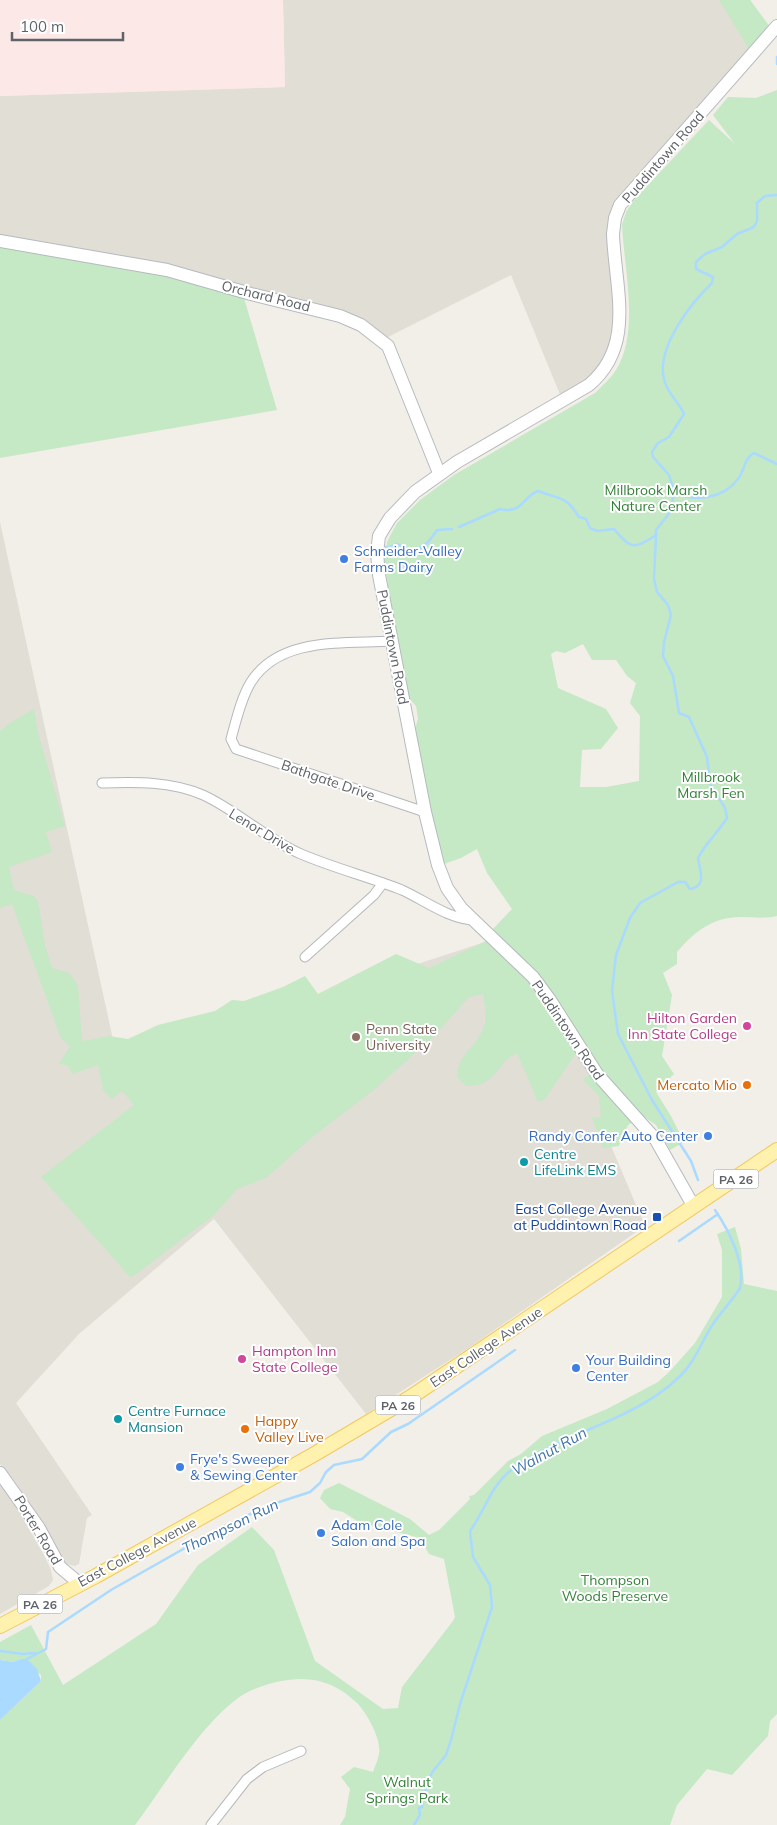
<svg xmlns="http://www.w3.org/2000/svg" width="777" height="1825" viewBox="0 0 777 1825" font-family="Mulish,sans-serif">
<rect width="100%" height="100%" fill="#f1efe8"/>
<g fill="#e1ded6">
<polygon points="283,0 750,0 770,28 620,199 613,279 614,342 592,377 561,397 511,275 386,338 376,331 0,236 0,96 285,87"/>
<polygon points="0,522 114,1044 317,997 491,940 526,973 599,1080 603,1127 645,1226 467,1349 366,1414 214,1219 79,1334 16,1403 92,1515 87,1518 79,1564 75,1566 66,1564 60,1559 31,1505 13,1479 0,1464"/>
<polygon points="0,1485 17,1508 44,1555 51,1570 53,1580 49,1586 0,1614"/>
</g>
<polygon fill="#fce8e6" points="0,0 283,0 285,87 0,96"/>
<g fill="#c5e8c5" fill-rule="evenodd">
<polygon points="719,0 750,0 773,31 749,49"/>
<path d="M777,90V916C765,919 753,917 741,917C713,917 695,931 677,952V964L663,973L672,995L662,1056L674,1074L656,1092L671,1116L684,1142L670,1150L656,1125L643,1116L628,1125L619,1146L603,1148L592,1118L601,1117L599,1096L583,1080L597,1068L530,966L493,929L512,909L487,873L477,849L461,858L444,864L431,818L415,729L418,719L416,706L407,696L384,562L387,542L397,523L420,500L454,475L595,393C602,386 610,379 616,370C640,332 624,268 622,225L626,212L634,200L709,120L735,144L713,115L728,97L756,98ZM583,644L592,660H616L627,676L636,683L630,703L640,716L639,781L606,787H580L582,750L601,749L618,728L606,709L558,688L551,654L556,651L565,653Z"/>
<polygon points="0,244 247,287 244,298 277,410 0,458"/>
<path d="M34,709L38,733L65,826L46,832L52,852L9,867L14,890L34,896L38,901L45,945L52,968L69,973L78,985L82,1041L109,1036L128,1039L158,1025L215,1011L232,1000L244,1001L283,987L305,976L318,994L396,954L429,968L486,941C496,955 513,962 524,975C545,998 559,1027 576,1053L545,1099L538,1102L517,1053C494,1064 497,1087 466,1086L457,1077C458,1053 475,1049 483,1029C488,1018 485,1006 483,994L469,997L435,1035L375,1089L311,1138L266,1178L237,1189L214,1215L131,1278L41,1177L134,1105L122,1091L112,1099L103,1090L98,1065L73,1074L67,1065L59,1064L70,1046L61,1038L12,904L0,908V731L10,723Z"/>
<path d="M735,1227L741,1249L744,1284L777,1291V1714L770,1721L768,1736L732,1775L707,1769L677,1805L670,1825H340L345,1817L350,1789L341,1777L354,1767L373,1772C375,1766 378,1760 379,1754C382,1740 367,1713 357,1703C337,1684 316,1676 288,1680C272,1682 252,1688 238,1698C199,1727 165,1785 135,1825H0V1720L41,1681V1675L21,1659L13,1662L0,1660V1642L31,1625L63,1685L156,1624L198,1565L252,1527L274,1550L315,1661L383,1709L398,1708L402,1687L453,1621L455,1617L444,1559L429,1554L420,1538L359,1522L343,1512L330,1509L320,1498L324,1490L339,1483L410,1519L429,1535L439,1530L470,1499L469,1496L474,1495L508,1461L521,1454L542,1436L607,1409L658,1382L671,1370L695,1343L722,1297V1250L717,1234Z"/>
</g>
<polygon fill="#aadaff" points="21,1659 27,1659 37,1669 41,1681 0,1720 0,1660 13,1662"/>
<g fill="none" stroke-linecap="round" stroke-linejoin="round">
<g stroke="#aadaff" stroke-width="2.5">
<polyline points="777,57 777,64"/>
<path d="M777,195L765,196L757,203V221L754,227L737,234L722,247L705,254L696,262V269L713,277L712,283C691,303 660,343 663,374C665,392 678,400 684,414L669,437L658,443L652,452L653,457L669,475L674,492C695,502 723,499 738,479C745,470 744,458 754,453L777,464"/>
<path d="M674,492L671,511L656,530V535L654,579L657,592L668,605L671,615L664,642L663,656L673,676L679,713L689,717L707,757L710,784L725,808L727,818C719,831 705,844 698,858C699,869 708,886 690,889L685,882H678L640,903L630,918L616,955L612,991L618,1034L652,1100L691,1161L698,1180"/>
<path d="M459,527L500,509C523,514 522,497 538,491C561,500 565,495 579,517L586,519L590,528L597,531L614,529C631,550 635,549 656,535"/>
<path d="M382,546L388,548L397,544C418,555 426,547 437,530L452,529"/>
<polyline points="679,1241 718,1214"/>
<polyline points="0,1651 23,1654 35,1653"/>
<polyline points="27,1659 46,1649 48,1632 111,1590 215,1531 267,1506 310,1492 320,1483 326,1472 334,1465 362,1459 391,1432 408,1424 515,1350"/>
<path d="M414,1825L420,1815L419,1808L422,1807L427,1782L433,1771L446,1755L451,1740L460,1704L492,1607L490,1585L473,1557L470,1531C484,1512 491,1486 510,1471C561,1432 631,1423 678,1378C695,1363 701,1342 713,1324C718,1316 738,1293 740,1288C746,1263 728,1229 715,1210"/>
</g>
<defs>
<g id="street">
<path d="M392,641C345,644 280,636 251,682C241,698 236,721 231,739L236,749L425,812"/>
<path d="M102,783C136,782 171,781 203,795C238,811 266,839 301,854C334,868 369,877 402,890C426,901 448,919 475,920"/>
<polyline points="305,957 374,895 383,883"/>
<polyline points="211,1825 247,1779 263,1767 301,1751"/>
</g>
<g id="secondary">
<polyline points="0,241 167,270 251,294 340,316 361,325 388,346 439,473"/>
<path d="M694,1207L656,1140L597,1074L550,1000L533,977L461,908L447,888L438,865L425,812L379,575L377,553L379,536L390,518L415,492L457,462L589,385C636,345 615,289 613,234L615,218L620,205L777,26"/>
<polyline points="0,1473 39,1528 60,1567 79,1583"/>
</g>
<polyline id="primary" points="0,1626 96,1576 313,1455 411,1397 777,1150"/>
</defs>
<use href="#street" stroke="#b5b8bc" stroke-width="11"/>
<use href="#secondary" stroke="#b6babf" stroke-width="14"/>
<use href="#primary" stroke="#f2c960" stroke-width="16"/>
<use href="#street" stroke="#fff" stroke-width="9"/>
<use href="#secondary" stroke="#fff" stroke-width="12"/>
<use href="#primary" stroke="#fff2af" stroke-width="14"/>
</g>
<g fill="#3f7fe0" stroke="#fff" stroke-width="2">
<circle cx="344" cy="559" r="5"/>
<circle cx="708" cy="1136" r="5"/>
<circle cx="576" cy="1368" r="5"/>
<circle cx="180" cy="1467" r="5"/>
<circle cx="321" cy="1533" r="5"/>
</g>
<g fill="#d1479c" stroke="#fff" stroke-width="2">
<circle cx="747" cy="1026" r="5"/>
<circle cx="242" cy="1359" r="5"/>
</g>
<circle fill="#8d6e63" stroke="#fff" stroke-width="2" cx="356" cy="1037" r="5"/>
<g fill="#e8710a" stroke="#fff" stroke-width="2">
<circle cx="747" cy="1085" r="5"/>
<circle cx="245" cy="1429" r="5"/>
</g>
<g fill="#0f9aa8" stroke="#fff" stroke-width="2">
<circle cx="524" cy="1162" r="5"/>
<circle cx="118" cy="1419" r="5"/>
</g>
<rect fill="#1a4fb4" stroke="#fff" stroke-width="2" x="652" y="1212" width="10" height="10" rx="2.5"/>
<g text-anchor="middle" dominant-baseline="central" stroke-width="4" stroke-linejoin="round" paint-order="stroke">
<g fill="#fff" stroke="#8f9295" stroke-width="1">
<rect x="713.5" y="1169.5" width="45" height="19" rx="4"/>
<rect x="375.5" y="1395.5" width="45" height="19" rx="4"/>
<rect x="17.5" y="1594.5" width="45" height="19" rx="4"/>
</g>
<g font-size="12" font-weight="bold" fill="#5f6368">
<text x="736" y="1179">PA 26</text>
<text x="398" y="1405">PA 26</text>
<text x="40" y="1604">PA 26</text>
</g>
<g font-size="14" fill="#5f6368" stroke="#fff">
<text transform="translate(663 157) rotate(-49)">Puddintown Road</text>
<text transform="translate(266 296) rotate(14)">Orchard Road</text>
<text transform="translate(393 647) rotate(79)">Puddintown Road</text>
<text transform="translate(328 780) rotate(19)">Bathgate Drive</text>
<text transform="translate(262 831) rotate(31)">Lenor Drive</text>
<text transform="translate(568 1030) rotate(56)">Puddintown Road</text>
<text transform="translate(486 1347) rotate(-34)">East College Avenue</text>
<text transform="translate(38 1530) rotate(59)">Porter Road</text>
<text transform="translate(137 1552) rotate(-28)">East College Avenue</text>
</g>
<g font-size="14" fill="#348238" stroke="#fff">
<text x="656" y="490">Millbrook Marsh<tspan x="656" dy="16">Nature Center</tspan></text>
<text x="711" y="777">Millbrook<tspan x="711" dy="16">Marsh Fen</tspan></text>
<text x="615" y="1580">Thompson<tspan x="615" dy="16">Woods Preserve</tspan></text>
<text x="407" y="1782">Walnut<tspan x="407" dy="16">Springs Park</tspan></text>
</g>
<g font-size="14" fill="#366cbe" stroke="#fff" text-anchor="start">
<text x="354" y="551">Schneider-Valley<tspan x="354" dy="16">Farms Dairy</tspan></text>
<text x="698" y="1136" text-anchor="end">Randy Confer Auto Center</text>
<text x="586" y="1360">Your Building<tspan x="586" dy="16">Center</tspan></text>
<text x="190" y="1459">Frye's Sweeper<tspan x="190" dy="16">&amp; Sewing Center</tspan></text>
<text x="331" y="1525">Adam Cole<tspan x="331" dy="16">Salon and Spa</tspan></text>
</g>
<g font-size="14" fill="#b23c85" stroke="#fff" text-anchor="end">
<text x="737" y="1018">Hilton Garden<tspan x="737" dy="16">Inn State College</tspan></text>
<text x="252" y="1351" text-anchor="start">Hampton Inn<tspan x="252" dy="16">State College</tspan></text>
</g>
<g font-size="14" fill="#785e54" stroke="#fff" text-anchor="start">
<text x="366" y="1029">Penn State<tspan x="366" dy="16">University</tspan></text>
</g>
<g font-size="14" fill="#c56008" stroke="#fff" text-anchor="end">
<text x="737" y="1085">Mercato Mio</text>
<text x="255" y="1421" text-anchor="start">Happy<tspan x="255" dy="16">Valley Live</tspan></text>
</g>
<g font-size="14" fill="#0d838f" stroke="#fff" text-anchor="start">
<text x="534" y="1154">Centre<tspan x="534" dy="16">LifeLink EMS</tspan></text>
<text x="128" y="1411">Centre Furnace<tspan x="128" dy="16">Mansion</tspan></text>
</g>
<g font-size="14" fill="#164399" stroke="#fff" text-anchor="end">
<text x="647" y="1209">East College Avenue<tspan x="647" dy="16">at Puddintown Road</tspan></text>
</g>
<g font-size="15" font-style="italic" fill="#4174aa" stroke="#fff">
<text transform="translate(549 1451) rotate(-29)">Walnut Run</text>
<text transform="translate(230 1526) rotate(-26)">Thompson Run</text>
</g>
</g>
<path d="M12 32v8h111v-8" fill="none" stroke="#5f6368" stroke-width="2.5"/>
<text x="20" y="32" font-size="15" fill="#5f6368" stroke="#ffffff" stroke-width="4" paint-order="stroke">100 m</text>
</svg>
